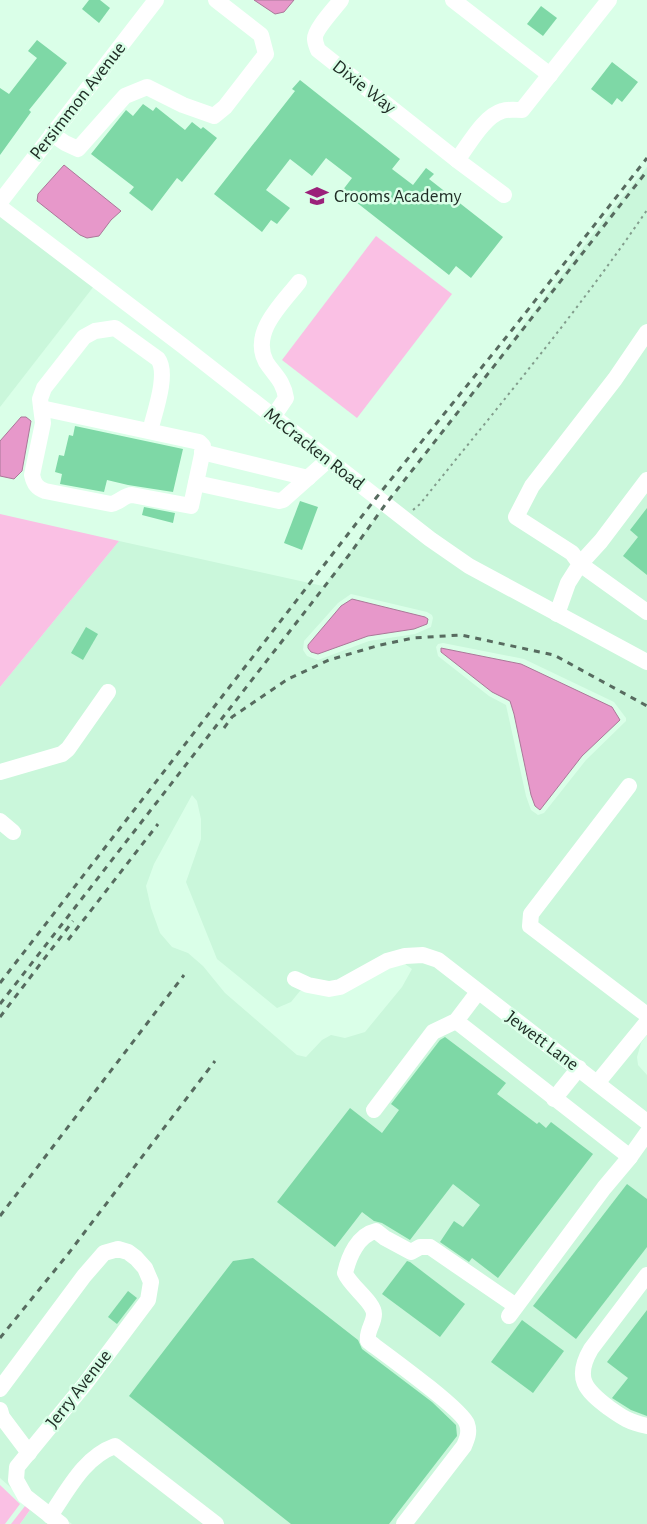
<svg xmlns="http://www.w3.org/2000/svg" width="647" height="1524" viewBox="0 0 647 1524" font-family="'Alegreya Sans',sans-serif">
<rect width="100%" height="100%" fill="#daffe8"/>
<g fill="#caf7db" fill-rule="evenodd">
<polygon points="647,167 647,655 472,560 390,500 603,221"/>
<polygon points="0,215 94,286 0,407"/>
<path d="M382,510L647,670V1035L641,1043L637,1057L638,1065L647,1075V1524H72L24,1487L18,1494L0,1478V830L14,840L22,830L0,813V687L119,541L323,586ZM351,594L427,612L432,615L433,618L431,627L415,634L369,641L318,660L307,656L303,650L304,641L338,603ZM443,643L524,659L614,702L626,718V721L586,760L544,813L538,815L531,810L526,796L506,705L489,696L438,656L436,647L438,644ZM192,795L197,801L201,819V839L186,882L217,959L277,1008L291,1002L300,991L312,987L405,964L412,969L402,987L365,1032L345,1038L331,1035L322,1040L306,1057L297,1055L225,993L203,966L188,953L172,947L160,933L151,908L146,886L154,864Z"/>
<polygon points="31,1509 50,1524 20,1524"/>
</g>
<g fill="#fac0e4">
<polygon points="376,236 452,294 357,418 282,360"/>
<polygon points="0,514 119,541 0,687"/>
<polygon points="0,1485 20,1504 5,1524 0,1524"/>
<polygon points="25,1506 30,1510 20,1524 11,1524"/>
</g>
<g fill="#e798ca" stroke="#ab7899">
<polygon points="254,0 294,0 284,12 275,14"/>
<polygon points="64,165 121,211 111,220 99,236 87,238 80,235 37,201 38,194"/>
<polygon points="21,417 26,417 31,421 22,471 14,479 0,476 0,441"/>
<polygon points="352,599 425,617 428,619 427,624 414,629 368,636 318,654 311,652 308,648 308,645 341,606"/>
<polygon points="441,648 521,664 612,707 620,720 582,756 540,810 535,806 531,795 514,714 510,701 492,692 441,652"/>
</g>
<g fill="#7ed8a6">
<polygon points="89,0 100,0 110,8 99,23 82,9"/>
<polygon points="541,6 557,18 543,36 527,24"/>
<polygon points="37,40 67,63 29,110 31,112 0,155 0,88 9,94 37,58 28,51"/>
<polygon points="612,62 638,82 622,102 617,98 612,105 591,89"/>
<polygon points="300,80 400,159 392,169 413,185 426,168 434,174 429,179 503,237 471,278 456,266 449,275 342,191 352,178 326,158 312,176 290,159 266,190 290,208 277,224 271,220 262,232 214,194 295,91 292,89"/>
<polygon points="143,104 153,111 156,107 185,130 192,122 201,129 203,127 217,138 182,182 177,178 152,211 129,193 134,187 91,154 126,110 133,116"/>
<polygon points="75,426 183,449 173,492 128,485 107,480 104,492 60,484 62,474 55,472 59,455 64,456 69,435 73,436"/>
<polygon points="300,501 318,507 302,550 284,543"/>
<polygon points="144,507 175,513 173,523 142,515"/>
<polygon points="647,508 647,575 623,556 638,537 630,530"/>
<polygon points="86,627 98,634 83,660 71,653"/>
<polygon points="445,1037 506,1083 497,1094 537,1124 539,1122 546,1128 551,1122 593,1154 498,1278 472,1258 469,1262 440,1242 454,1221 463,1227 480,1205 453,1184 410,1240 382,1223 374,1221 362,1212 335,1247 277,1202 350,1108 382,1133 399,1110 391,1104 440,1040"/>
<polygon points="627,1184 647,1199 647,1247 576,1339 533,1306"/>
<polygon points="253,1258 358,1340 362,1349 432,1402 456,1425 457,1436 389,1524 291,1524 129,1396 233,1261"/>
<polygon points="407,1261 410,1262 465,1304 440,1337 382,1294"/>
<polygon points="128,1291 137,1298 117,1324 108,1317"/>
<polygon points="647,1310 647,1416 631,1410 612,1398 628,1378 607,1362"/>
<polygon points="522,1320 564,1351 533,1393 491,1362"/>
</g>
<g fill="none" stroke-linecap="round" stroke-linejoin="round">
<path stroke="#829c8c" stroke-width="2" stroke-dasharray="2.5 4" stroke-linecap="butt" d="M413,510L420,504C497,408 577,313 647,210"/>
<g stroke="#fff" stroke-width="16">
<path d="M341,0C335,8 314,30 315,39C315,43 317,47 318,50L457,160L504,195"/>
<polyline points="453,0 550,75"/>
<polyline points="52,134 65,143 78,149 125,96 147,87 183,105 214,116 225,107 266,54 261,35 216,0"/>
<path d="M457,160C468,146 484,116 502,111C508,109 515,110 522,110L609,0"/>
<polyline points="0,202 156,0"/>
<polyline points="0,207 183,346 430,539 469,566 647,662"/>
<path d="M41,408L199,442L203,446V450L191,506L132,495C124,495 119,503 111,504L45,491C37,488 34,484 32,475L43,423L40,399L44,388L84,337L95,331L115,328L158,359C169,374 154,414 150,431"/>
<path d="M273,417L286,398C283,380 275,376 266,362C250,332 283,303 299,282"/>
<polyline points="202,452 308,478"/>
<polyline points="647,480 601,541 580,564 647,612"/>
<polyline points="196,483 279,501 283,500 328,460"/>
<polyline points="557,614 568,583 580,564 572,553 516,517 532,486 615,379 647,332"/>
<polyline points="0,772 62,754 68,749 108,692"/>
<polyline points="629,786 531,914 530,926 647,1015"/>
<polyline points="0,821 13,832"/>
<polyline points="295,979 308,985 329,989 340,987 387,961 405,956 423,955 438,960 647,1122"/>
<polyline points="456,1021 630,1157 647,1133"/>
<polyline points="598,1082 647,1022"/>
<polyline points="554,1099 579,1068"/>
<polyline points="374,1110 433,1032 456,1021 478,992"/>
<path d="M647,1275L591,1349C574,1378 585,1390 609,1408C623,1418 629,1422 647,1426"/>
<polyline points="509,1316 604,1188 630,1157"/>
<polyline points="0,1389 84,1276 104,1253 118,1249 128,1252 136,1258 145,1268 151,1282 148,1300 85,1384 17,1467 16,1480 25,1496 61,1524"/>
<polyline points="0,1410 2,1417 29,1453"/>
<path d="M50,1516C68,1490 84,1457 115,1446L216,1524"/>
<path d="M404,1524L464,1446C467,1439 470,1432 467,1424C463,1410 384,1353 368,1341C366,1331 374,1324 374,1314C374,1302 350,1286 345,1273C349,1256 358,1235 376,1231L385,1238L411,1252L420,1247H430L516,1306"/>
</g>
<g stroke="#576b5f" stroke-width="3" stroke-dasharray="6 6" stroke-linecap="butt">
<polyline points="224,728 232,717 288,679 329,660 380,645 413,638 461,635 554,655 647,706"/>
<polyline points="68,940 158,824"/>
<polyline points="0,983 376,498 512,330 647,158"/>
<polyline points="0,1004 349,555 385,505 647,171"/>
<polyline points="0,1017 73,921"/>
<polyline points="0,1216 184,975"/>
<polyline points="0,1338 68,1254 215,1061"/>
</g>
</g>
<defs>
<symbol id="school-bare" viewBox="-9 -9 18 18"><path d="M0-5L7-2L0 1L-7-2ZM-4 1L0 2.5L4 1V4Q0 6-4 4Z" fill="#9b217a" stroke="#daffe8" stroke-width="2.5" paint-order="stroke"/></symbol>
</defs>
<g fill-rule="evenodd">
<use href="#school-bare" x="301" y="180" width="32" height="32"/>
</g>
<g text-anchor="middle" dominant-baseline="central" stroke-width="5" stroke-linejoin="round" paint-order="stroke">
<g font-size="19" fill="#202e26" stroke="#daffe8">
<text transform="translate(364 87) rotate(38)">Dixie Way</text>
<text transform="translate(78 101) rotate(-52)">Persimmon Avenue</text>
<text transform="translate(314 449) rotate(38)">McCracken Road</text>
<text transform="translate(542 1041) rotate(37)">Jewett Lane</text>
<text transform="translate(79 1389) rotate(-52)">Jerry Avenue</text>
</g>
<g font-size="19" fill="#202e26" stroke="#daffe8" text-anchor="start">
<text x="334" y="196">Crooms Academy</text>
</g>
</g>
</svg>
